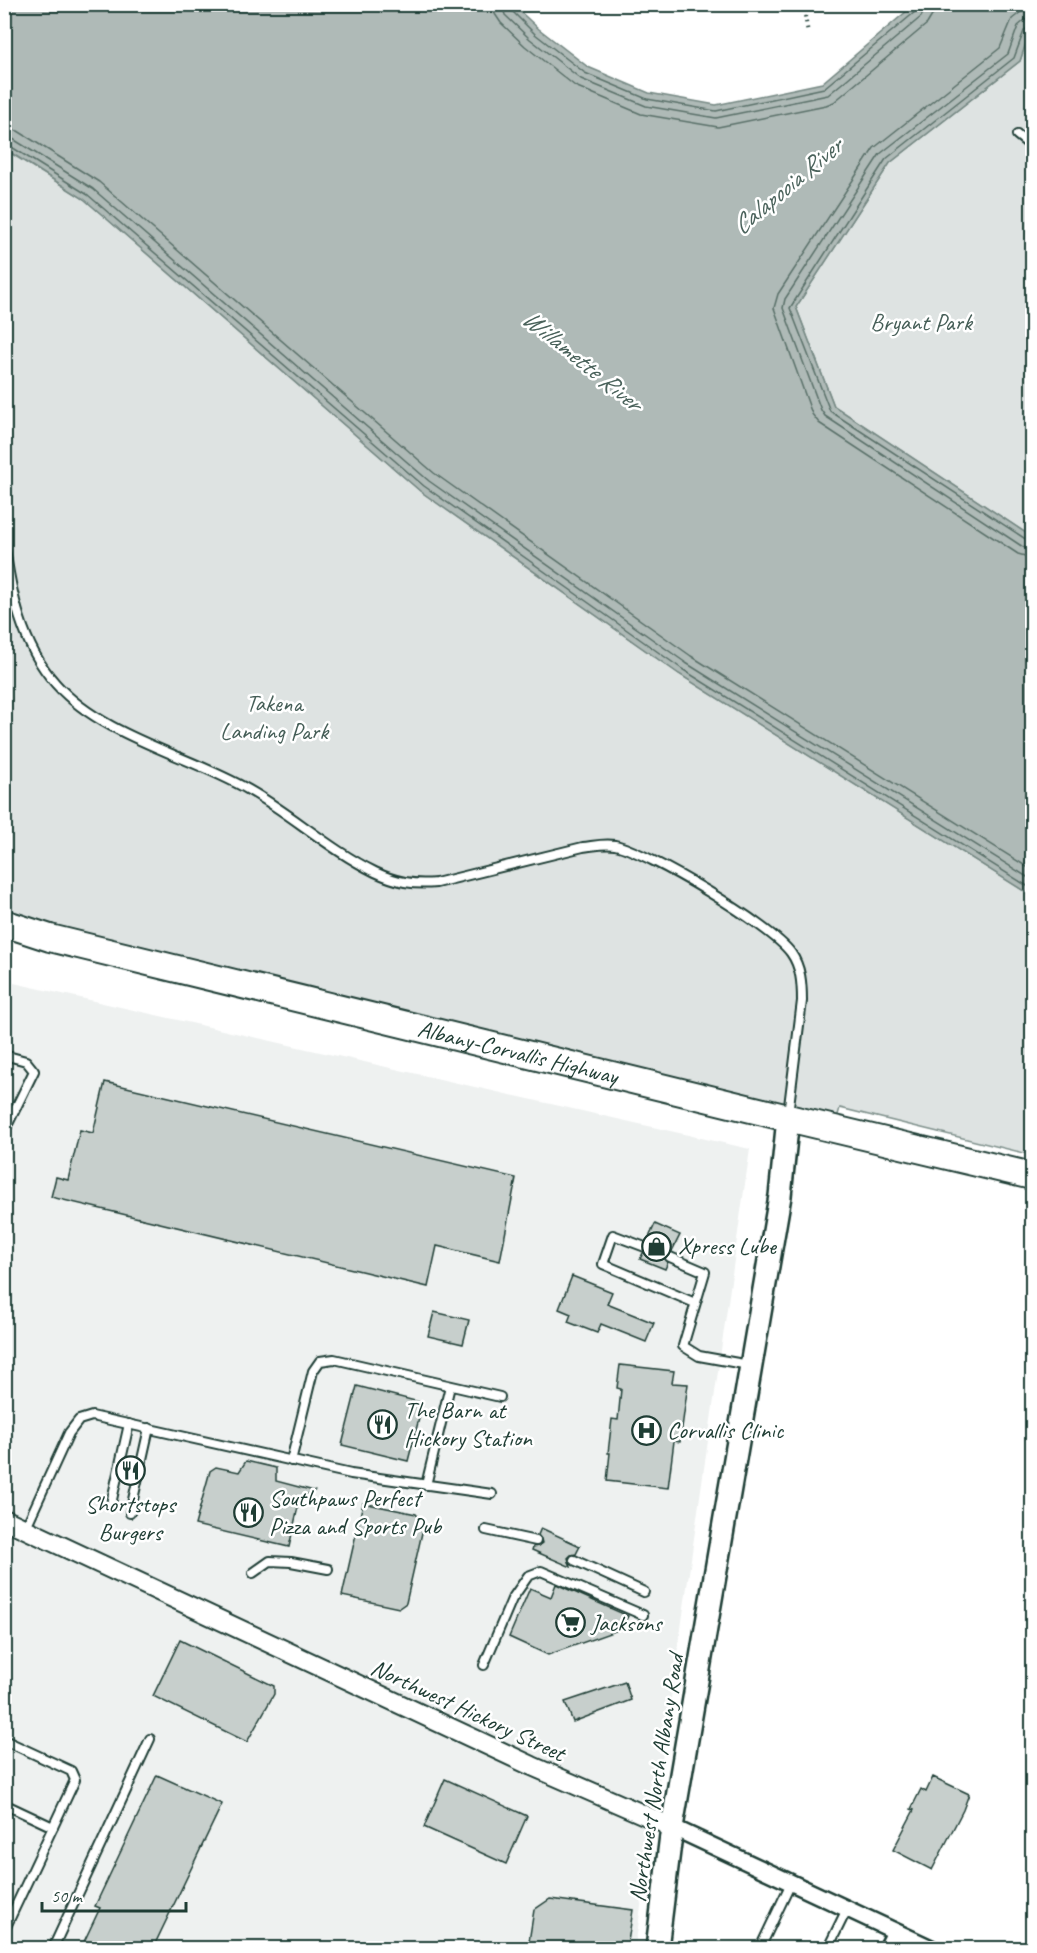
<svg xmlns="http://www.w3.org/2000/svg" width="1037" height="1953" viewBox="0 0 1037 1953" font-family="Caveat,sans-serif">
<rect width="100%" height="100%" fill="#fff"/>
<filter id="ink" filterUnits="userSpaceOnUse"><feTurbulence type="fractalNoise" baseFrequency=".0167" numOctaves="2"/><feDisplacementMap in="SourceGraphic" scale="12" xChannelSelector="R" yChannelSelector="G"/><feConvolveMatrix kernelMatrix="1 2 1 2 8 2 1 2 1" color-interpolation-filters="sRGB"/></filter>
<g filter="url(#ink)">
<polygon fill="#eef1f0" points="5,981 750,1149 635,1948 5,1948"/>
<g fill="#dee3e2" stroke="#7e908b" stroke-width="1.5">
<polygon points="1032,25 1032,537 834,406 796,307 890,163 1020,61"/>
<polygon points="4,149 84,199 420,491 679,674 1032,896 1032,1155 840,1108 834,1129 5,920"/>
</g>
<polygon fill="#afbab7" stroke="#758883" stroke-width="1.5" points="4,5 513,5 539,29 588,67 649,93 716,105 822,83 914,5 1032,5 1032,25 1020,61 890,163 796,307 834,406 1032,537 1032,896 679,674 420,491 84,199 5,149"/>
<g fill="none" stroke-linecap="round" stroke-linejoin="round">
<g stroke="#596f68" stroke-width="1.5">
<polyline points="493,4 495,14 501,23 525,46 575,86 641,114 718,127 826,105 834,102 927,24 933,14 934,4"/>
<polyline points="502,4 505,15 530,39 581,79 646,106 716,118 828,95 921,17 924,11 925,4"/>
<polyline points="510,4 512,11 535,34 585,73 647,99 716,111 824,88 915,12 918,4"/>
<polyline points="1032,10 1021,12 1012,19 1000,48 874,148 778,294 774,308 812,414 819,423 1018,554 1032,558"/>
<polyline points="1032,19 1025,20 1018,26 1008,54 880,154 785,299 783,308 821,410 825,416 1023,547 1032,549"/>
<polyline points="1032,27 1028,27 1024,31 1014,58 886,159 790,308 830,411 1027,540 1032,542"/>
<polyline points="4,128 18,131 99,182 434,473 691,656 1032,870"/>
<polyline points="4,137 13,139 93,189 429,481 686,663 1032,880"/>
<polyline points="4,145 10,146 88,195 424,486 682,669 1032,889"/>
</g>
</g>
<g fill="#c7cfcc" stroke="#1f3d34" stroke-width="1.5">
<polygon points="105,1082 516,1178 500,1261 437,1246 428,1287 51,1197 56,1177 68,1180 80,1130 93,1133"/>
<polygon points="655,1224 680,1235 672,1251 669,1251 665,1254 664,1258 668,1262 665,1269 640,1259 643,1253 647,1253 650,1250 651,1245 647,1242"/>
<polygon points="572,1276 612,1292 607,1304 654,1323 646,1342 601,1324 597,1333 568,1322 571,1314 559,1309"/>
<polygon points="434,1312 469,1320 463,1344 428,1336"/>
<polygon points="620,1365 674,1371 672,1383 688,1384 680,1442 674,1441 668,1488 607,1481 610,1453 608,1453 612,1419 618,1420 621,1389 617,1388"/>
<polygon points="357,1386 423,1403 408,1461 342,1445"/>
<polygon points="246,1461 276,1468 276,1481 314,1491 300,1498 289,1547 195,1525 210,1471 216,1467 239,1472"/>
<polygon points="363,1503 416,1514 424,1524 406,1603 399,1608 342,1596"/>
<polygon points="541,1528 580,1546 576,1554 571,1555 568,1558 571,1567 532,1550 533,1547 538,1546 542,1543 541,1539 538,1535"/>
<polygon points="556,1584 628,1616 621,1629 548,1655 509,1637 530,1588 551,1597"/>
<polygon points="180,1640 274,1686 274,1694 247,1742 153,1696"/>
<polygon points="625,1682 631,1700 573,1722 565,1702"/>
<polygon points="157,1775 222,1804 153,1948 81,1948 100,1908 95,1906"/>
<polygon points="933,1777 969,1794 963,1810 932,1870 893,1850 914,1810 911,1809 921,1789 926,1792"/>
<polygon points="445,1779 527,1816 506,1864 424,1827"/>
<polygon points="550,1899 633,1910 627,1948 528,1948 534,1910"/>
</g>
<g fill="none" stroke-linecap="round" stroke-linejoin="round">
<defs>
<g id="service">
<polyline points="1017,135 1032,147"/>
<path d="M4,541C11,592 21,645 56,684C103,737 189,755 249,790C293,815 330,850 375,872C396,882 413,885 436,883L583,847C593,846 604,843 615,845C648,852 772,926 791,953C801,967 802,984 802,1001L788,1114"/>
<polyline points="4,1055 26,1061 34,1071 4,1132"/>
<polyline points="645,1247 613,1235 603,1264 695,1303"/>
<polyline points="670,1257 705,1272 683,1346 699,1356 749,1365"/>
<polyline points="291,1461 313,1371 320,1361 334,1359 500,1397"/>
<polyline points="426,1485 450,1386"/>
<polyline points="111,1504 129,1424"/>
<polyline points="130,1513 149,1428"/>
<polyline points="25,1529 69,1433 79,1420 92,1416 351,1474 492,1494"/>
<polyline points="486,1530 536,1541"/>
<polyline points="574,1560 644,1592"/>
<polyline points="253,1573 270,1561 291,1562 328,1569"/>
<polyline points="484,1665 512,1599 528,1576 541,1571 643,1615"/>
<polyline points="4,1740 71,1771 75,1780 53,1827"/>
<polyline points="4,1804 53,1827 4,1931"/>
<polyline points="53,1948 150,1739"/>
<polyline points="760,1948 791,1883"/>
<polyline points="828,1948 847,1909"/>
</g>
<g id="minor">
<polyline points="672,1827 931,1948"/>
<polyline points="887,1948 895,1932"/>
</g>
<polyline id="tertiary" points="4,1519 532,1766 672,1827"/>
<polyline id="secondary" points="657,1948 672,1827 780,1196 788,1118"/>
<g id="trunk">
<path id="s1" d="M4,923L50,938L788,1118L1032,1176"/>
</g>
</defs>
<use href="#service" stroke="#1f3d34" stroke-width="12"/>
<use href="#minor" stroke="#1f3d34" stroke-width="20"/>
<use href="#tertiary" stroke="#1f3d34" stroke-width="22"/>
<use href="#secondary" stroke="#1f3d34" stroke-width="26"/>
<use href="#trunk" stroke="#1f3d34" stroke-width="30"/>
<polyline stroke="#1f3d34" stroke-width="4" stroke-dasharray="1.5 4.5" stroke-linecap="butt" points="803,4 808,33"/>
<use href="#service" stroke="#fff" stroke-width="8"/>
<use href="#minor" stroke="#fff" stroke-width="15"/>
<use href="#tertiary" stroke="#fff" stroke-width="18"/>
<use href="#secondary" stroke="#fff" stroke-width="21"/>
<use href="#trunk" stroke="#fff" stroke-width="26"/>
</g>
</g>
<defs>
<symbol id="shop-ring" viewBox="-11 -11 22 22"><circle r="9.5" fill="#fff" stroke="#1f3d34" stroke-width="1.5"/><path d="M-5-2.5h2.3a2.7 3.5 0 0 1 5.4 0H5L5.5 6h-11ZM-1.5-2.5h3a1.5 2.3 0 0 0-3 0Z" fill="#1f3d34"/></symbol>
<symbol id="restaurant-ring" viewBox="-11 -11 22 22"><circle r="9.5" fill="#fff" stroke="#1f3d34" stroke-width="1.5"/><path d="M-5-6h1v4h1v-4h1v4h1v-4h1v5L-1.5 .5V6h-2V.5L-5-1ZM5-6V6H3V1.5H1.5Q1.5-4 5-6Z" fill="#1f3d34"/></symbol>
<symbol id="hospital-ring" viewBox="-11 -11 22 22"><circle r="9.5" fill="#fff" stroke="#1f3d34" stroke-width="1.5"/><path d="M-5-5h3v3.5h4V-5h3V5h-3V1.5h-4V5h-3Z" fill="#1f3d34"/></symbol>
<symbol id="supermarket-ring" viewBox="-11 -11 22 22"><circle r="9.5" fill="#fff" stroke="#1f3d34" stroke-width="1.5"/><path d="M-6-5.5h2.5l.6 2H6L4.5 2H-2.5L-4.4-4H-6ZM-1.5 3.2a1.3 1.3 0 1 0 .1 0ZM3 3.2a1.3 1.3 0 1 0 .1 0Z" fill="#1f3d34"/></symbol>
</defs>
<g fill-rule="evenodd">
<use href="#shop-ring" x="640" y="1230" width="33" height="33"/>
<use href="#restaurant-ring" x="366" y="1408" width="33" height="33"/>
<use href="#hospital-ring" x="630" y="1414" width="33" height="33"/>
<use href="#restaurant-ring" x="114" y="1454" width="33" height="33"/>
<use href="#restaurant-ring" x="232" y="1496" width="33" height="33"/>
<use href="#supermarket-ring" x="554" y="1606" width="33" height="33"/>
</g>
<g text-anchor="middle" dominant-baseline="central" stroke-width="5" stroke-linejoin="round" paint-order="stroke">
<g font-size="24" fill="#455e57" stroke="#fff">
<text x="921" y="322">Bryant Park</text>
<text x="274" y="703">Takena<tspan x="274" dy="28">Landing Park</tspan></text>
</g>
<g font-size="24" fill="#1f3d34" stroke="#fff">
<text stroke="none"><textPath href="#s1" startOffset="530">Albany-Corvallis Highway</textPath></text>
<text transform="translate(468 1710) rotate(25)">Northwest Hickory Street</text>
<text transform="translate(656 1778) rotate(-81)">Northwest North Albany Road</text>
</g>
<g font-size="24" fill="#1f3d34" stroke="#fff" text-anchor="start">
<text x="678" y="1246">Xpress Lube</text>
<text x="404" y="1410">The Barn at<tspan x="404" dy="28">Hickory Station</tspan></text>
<text x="667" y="1430">Corvallis Clinic</text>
<text x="269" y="1498">Southpaws Perfect<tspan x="269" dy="28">Pizza and Sports Pub</tspan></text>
<text x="130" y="1504" text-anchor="middle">Shortstops<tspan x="130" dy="28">Burgers</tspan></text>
<text x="591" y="1623">Jacksons</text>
</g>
<g font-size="26" font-style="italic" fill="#4a625b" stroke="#fff">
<text transform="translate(787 186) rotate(-40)">Calapooia River</text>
<text transform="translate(582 360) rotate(39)">Willamette River</text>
</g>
</g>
<rect width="1037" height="1953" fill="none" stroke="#fff" stroke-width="24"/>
<rect x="12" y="12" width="1013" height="1929" fill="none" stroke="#1f3d34" stroke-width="2" filter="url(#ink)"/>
<path d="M42 1902v9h144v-9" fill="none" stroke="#1f3d34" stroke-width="3"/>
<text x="51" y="1902" font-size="18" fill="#1f3d34" stroke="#ffffff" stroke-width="4.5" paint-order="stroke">50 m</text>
</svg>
